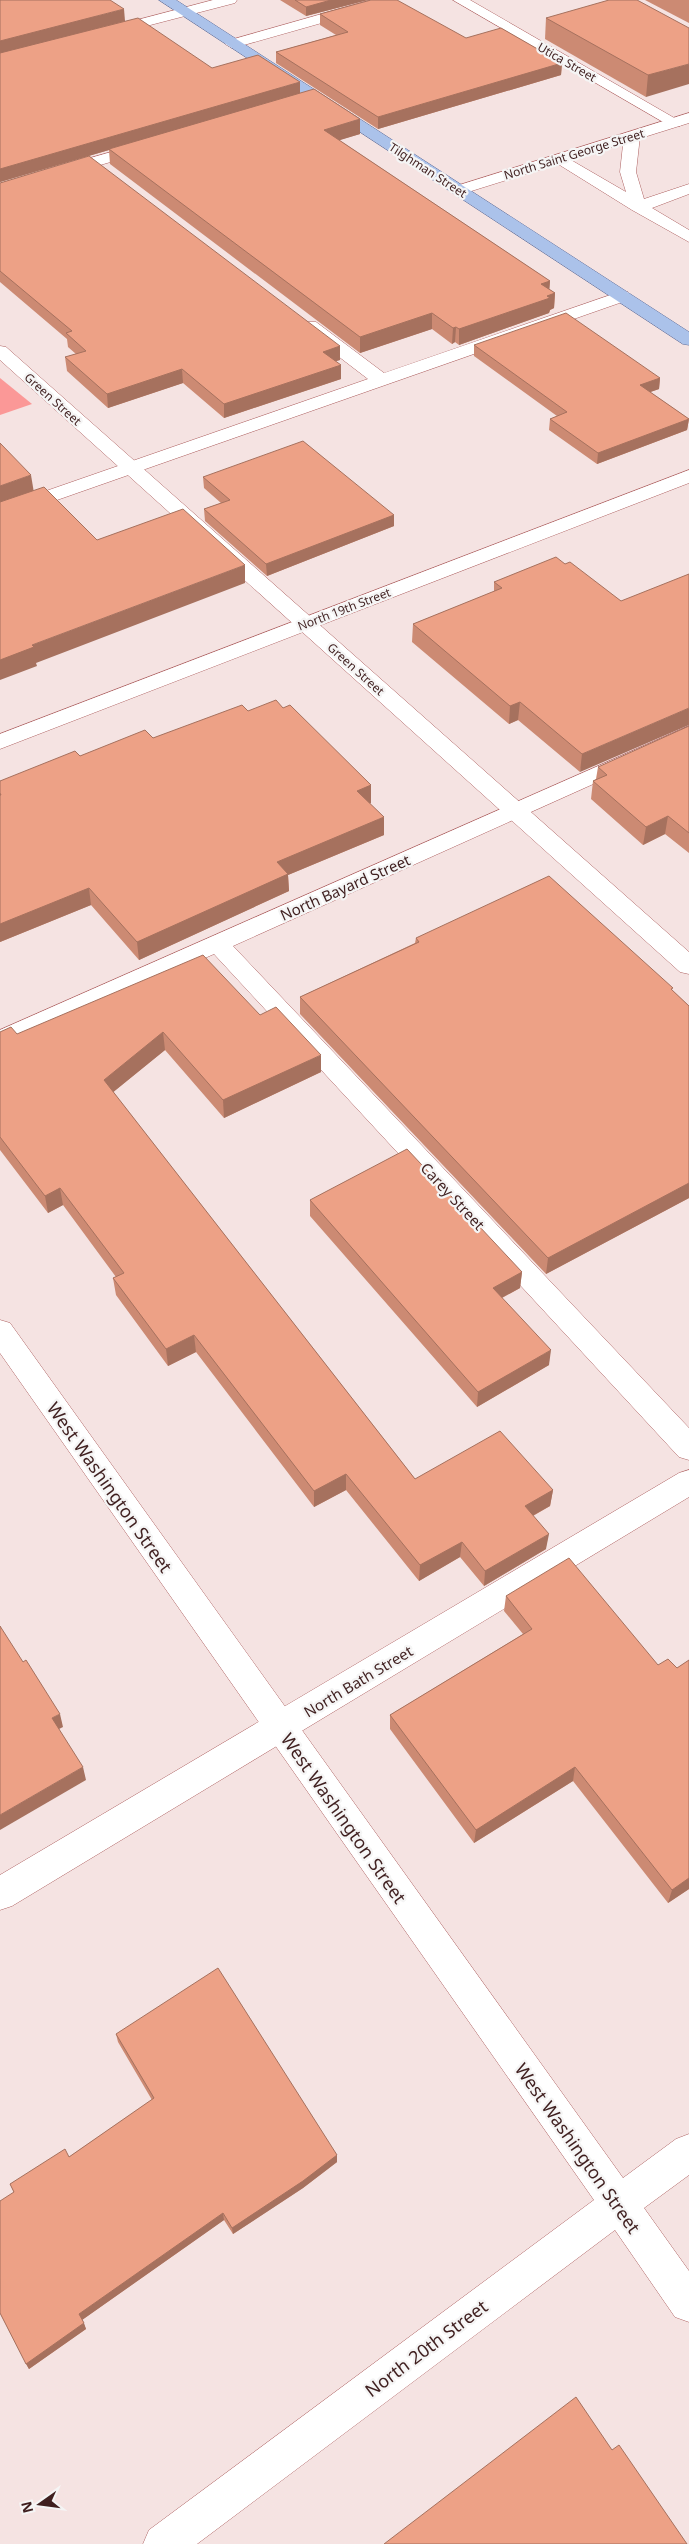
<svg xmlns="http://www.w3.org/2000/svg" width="689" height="2544" viewBox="0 0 689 2544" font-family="'Noto Sans',sans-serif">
<rect width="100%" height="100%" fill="#f5e3e2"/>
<polygon fill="#fb9897" points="0,378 32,404 0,415"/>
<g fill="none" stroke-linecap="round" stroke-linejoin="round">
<defs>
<g id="service">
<polygon points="371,0 394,0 392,3 237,47 232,48 225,44 227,41"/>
<polygon points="453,0 470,0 683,123 680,126 670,126"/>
<polygon points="632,131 640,136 636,172 644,199 689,184 689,194 652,208 689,230 689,242 632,210 550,159 552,156 564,156 626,192 620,172 624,136"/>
<polygon points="146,142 152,144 154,147 152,150 0,194 0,184"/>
<polygon points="622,291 628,292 631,296 628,300 0,520 0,507 368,379 304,330 301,326 304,322 316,322 384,373"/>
<polygon points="689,726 689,741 233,946 689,1428 689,1460 679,1457 214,954 0,1049 0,1030"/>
<polygon points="689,1470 689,1497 12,1906 0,1910 0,1875 679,1473"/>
</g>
<g id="minor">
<polygon points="213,0 237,0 235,3 108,36 101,32 103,29"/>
<polygon points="689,113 689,123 465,193 453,193 451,190 453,187"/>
<polygon points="0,346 6,347 689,952 689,974 680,972 0,360"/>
<polygon points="0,1320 10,1323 623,2178 676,2139 689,2134 689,2175 644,2208 689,2271 689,2322 675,2317 615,2230 197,2544 143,2544 149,2530 594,2200 0,1353"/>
</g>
<polygon id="tertiary" points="689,470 689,483 0,749 0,734"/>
<polygon id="primary" points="159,0 176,0 689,332 689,345 683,344"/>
</defs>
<use href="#service" stroke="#ae6262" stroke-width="1"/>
<use href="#minor" stroke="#ae6262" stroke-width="1"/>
<use href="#tertiary" stroke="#ae6262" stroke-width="1"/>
<use href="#primary" stroke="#616f9a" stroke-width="1"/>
<use href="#service" fill="#fff" fill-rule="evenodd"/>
<use href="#minor" fill="#fff" fill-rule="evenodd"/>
<use href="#tertiary" fill="#fff" fill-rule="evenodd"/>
<use href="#primary" fill="#abc2ea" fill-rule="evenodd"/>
</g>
<g fill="#cc8a73">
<polygon points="0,0 125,21 212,68 300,93 360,134 339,140 550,281 549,289 555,293 554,308 550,310 549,313 459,345 455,342 452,344 432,329 360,353 110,164 109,150 0,182"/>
<polygon points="280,0 368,0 306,16"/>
<polygon points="645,0 689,0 689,23"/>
<polygon points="320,14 466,38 562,63 561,75 378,129 276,63 276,52 336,35 320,25"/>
<polygon points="546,18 689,28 646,97 545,39"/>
<polygon points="0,183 340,346 340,360 335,361 341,365 341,379 224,418 183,383 108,408 67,371 65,357 76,354 68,347 67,339 0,282"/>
<polygon points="474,345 660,378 659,389 650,392 689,419 687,430 597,464 549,430 550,419 557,416 474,356"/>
<polygon points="203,477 394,515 394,526 267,576 205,521 204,509 221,503 204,488"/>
<polygon points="565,564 621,601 580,772 518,720 509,724 412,642 413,624 494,592 494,582"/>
<polygon points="283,708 371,785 371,803 370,803 384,835 288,875 289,891 139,960 91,905 0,942 0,781 80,756 153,738 248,711"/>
<polygon points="689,726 689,853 665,834 643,845 591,799 593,781 596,779 598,767"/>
<polygon points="416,938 673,991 689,1006 689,1198 546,1274 300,1014 300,997 415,943"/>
<polygon points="260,1015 321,1072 224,1118 165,1050 113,1092 415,1479 553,1490 550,1506 533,1516 546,1549 484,1586 460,1557 419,1581 346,1490 314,1507 196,1352 168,1366 116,1295 113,1278 116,1277 63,1205 48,1213 0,1150 0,1032 17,1034"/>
<polygon points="310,1200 522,1272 520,1288 502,1298 549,1365 477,1407 310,1216"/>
<polygon points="506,1596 658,1665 677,1668 689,1660 689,1889 668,1903 573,1781 474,1843 390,1729 390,1715 523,1634 504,1611"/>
<polygon points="116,2034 337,2162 303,2188 233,2234 224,2220 82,2320 86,2329 29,2369 0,2313 14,2193 10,2184 69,2157 152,2100 118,2042"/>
</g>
<g fill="#a6715e">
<polygon points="331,0 368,0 306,16 306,7"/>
<polygon points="124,9 125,21 0,54 0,41"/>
<polygon points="562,63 561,75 378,129 378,117"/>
<polygon points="689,64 689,84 646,97 648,75"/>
<polygon points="300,82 300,95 109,149 109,150 0,182 0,169"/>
<polygon points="360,119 360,134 324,145 324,130"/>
<polygon points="550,281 549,295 555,293 554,308 550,310 549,313 459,345 459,329 541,284"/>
<polygon points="432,313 432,329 360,353 360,337"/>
<polygon points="456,327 455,342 452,344 453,328"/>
<polygon points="340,346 340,360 323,365 323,352"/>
<polygon points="341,365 341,379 224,418 224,404"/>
<polygon points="182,369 183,383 108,408 107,394"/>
<polygon points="660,378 659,389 639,396 640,385"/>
<polygon points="689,419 687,430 597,464 598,453"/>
<polygon points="31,475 34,493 0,505 0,486"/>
<polygon points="394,515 394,526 267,576 266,564"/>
<polygon points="245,565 245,583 36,663 37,666 0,680 0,660 32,645"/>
<polygon points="520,702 518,720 509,724 510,706"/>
<polygon points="689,708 689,725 580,772 582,754"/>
<polygon points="371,785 371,803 357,809 357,791"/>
<polygon points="668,816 665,834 643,845 646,827"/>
<polygon points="384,817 384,835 288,875 289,891 139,960 137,942 277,862"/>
<polygon points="89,888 91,905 0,942 0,924"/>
<polygon points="163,1032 165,1050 106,1098 104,1080"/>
<polygon points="321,1055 321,1072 224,1118 223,1100"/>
<polygon points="689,1183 689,1198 546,1274 548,1258"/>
<polygon points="60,1188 63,1205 48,1213 45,1196"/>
<polygon points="522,1272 520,1288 492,1303 493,1288"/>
<polygon points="194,1335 196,1352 168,1366 166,1349"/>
<polygon points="551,1350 549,1365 477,1407 478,1392"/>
<polygon points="346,1474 346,1490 314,1507 314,1491"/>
<polygon points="553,1490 550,1506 523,1521 525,1506"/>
<polygon points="549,1534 546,1549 484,1586 485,1571"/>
<polygon points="462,1542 460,1557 419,1581 420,1565"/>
<polygon points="60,1714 63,1727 55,1731 52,1718"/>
<polygon points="83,1767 86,1780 0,1830 0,1815"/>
<polygon points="575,1767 573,1781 474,1843 476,1830"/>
<polygon points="689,1878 689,1889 668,1903 672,1890"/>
<polygon points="337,2155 337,2162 303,2188 233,2234 232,2228"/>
<polygon points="223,2213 224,2220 82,2320 79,2314"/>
<polygon points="84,2323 86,2329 29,2369 26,2364"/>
</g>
<g fill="#eda186" stroke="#a6715e">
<polygon points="0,0 110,0 124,9 0,41"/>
<polygon points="295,0 331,0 306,7"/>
<polygon points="371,0 397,0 466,38 501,28 562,63 378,117 276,52 348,32 320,14"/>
<polygon points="609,0 637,0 689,28 689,64 648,75 546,18"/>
<polygon points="138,18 212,68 258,55 300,82 0,169 0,53"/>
<polygon points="314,89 360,119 324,130 550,281 541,284 555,293 547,296 550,298 459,329 456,327 453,328 432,313 360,337 109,149"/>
<polygon points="89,156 340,346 323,352 341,365 224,404 182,369 107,394 65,357 86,351 66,333 72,331 0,271 0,183"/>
<polygon points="566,313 660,378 640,385 689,419 598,453 550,419 567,412 474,345"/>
<polygon points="303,441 394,515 266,564 204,509 230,500 203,477"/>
<polygon points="0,443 31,475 0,486"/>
<polygon points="44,487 97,540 183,509 245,565 32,645 34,647 0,660 0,502"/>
<polygon points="556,557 565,564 570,562 621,601 689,574 689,708 582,754 520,702 510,706 413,624 502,588 494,582"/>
<polygon points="276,700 283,708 290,705 371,785 357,791 384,817 277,862 288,874 137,942 89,888 0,924 0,795 1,795 0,793 0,781 75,751 80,756 145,730 153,738 242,705 248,711"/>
<polygon points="689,726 689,833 668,816 646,827 593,781 607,775 598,767"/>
<polygon points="549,876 673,988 671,989 689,1006 689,1183 548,1258 300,997 419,942 416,938"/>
<polygon points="203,955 260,1015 276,1007 321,1055 223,1100 163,1032 104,1080 415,1479 500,1431 553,1490 525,1506 549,1534 485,1571 462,1542 420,1565 346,1474 314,1491 194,1335 166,1349 113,1278 124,1273 60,1188 45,1196 0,1137 0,1032 11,1027 17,1034"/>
<polygon points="407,1149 522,1272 493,1288 551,1350 478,1392 310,1200"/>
<polygon points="569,1558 658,1665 668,1659 677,1668 689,1660 689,1878 672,1890 575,1767 476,1830 390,1715 532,1629 506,1596"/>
<polygon points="0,1626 23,1662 26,1660 60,1714 52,1718 83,1767 0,1815"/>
<polygon points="218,1968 337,2155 303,2181 232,2228 223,2213 79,2314 84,2323 26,2364 0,2313 0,2201 14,2192 10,2184 65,2149 69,2157 154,2098 116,2034"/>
<polygon points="576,2397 612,2450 619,2445 687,2544 384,2544"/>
</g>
<g text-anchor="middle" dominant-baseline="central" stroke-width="4.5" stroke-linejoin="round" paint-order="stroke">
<g font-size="12" fill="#3f1f1f" stroke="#f5f5f5">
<text transform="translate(567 62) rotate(30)">Utica Street</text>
<text transform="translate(574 154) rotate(-17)">North Saint George Street</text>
<text transform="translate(428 170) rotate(33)">Tilghman Street</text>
<text transform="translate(53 399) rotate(42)">Green Street</text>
<text transform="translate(344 609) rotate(-21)">North 19th Street</text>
<text transform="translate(356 669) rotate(42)">Green Street</text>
</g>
<g font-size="15" fill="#3f1f1f" stroke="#f5f5f5">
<text transform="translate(345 887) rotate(-24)">North Bayard Street</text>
<text transform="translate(453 1196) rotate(47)">Carey Street</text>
<text transform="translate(358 1681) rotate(-31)">North Bath Street</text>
</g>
<g font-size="18" fill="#3f1f1f" stroke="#f5f5f5">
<text transform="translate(110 1487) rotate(55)">West Washington Street</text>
<text transform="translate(344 1818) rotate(55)">West Washington Street</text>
<text transform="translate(578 2148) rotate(55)">West Washington Street</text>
<text transform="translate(426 2348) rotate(-37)">North 20th Street</text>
</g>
</g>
<g transform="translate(40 2504) rotate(256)" stroke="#f5f5f5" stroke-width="4" paint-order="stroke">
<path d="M0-4L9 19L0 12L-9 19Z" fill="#3f1f1f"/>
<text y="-8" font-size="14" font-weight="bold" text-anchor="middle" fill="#3f1f1f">N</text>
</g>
</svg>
